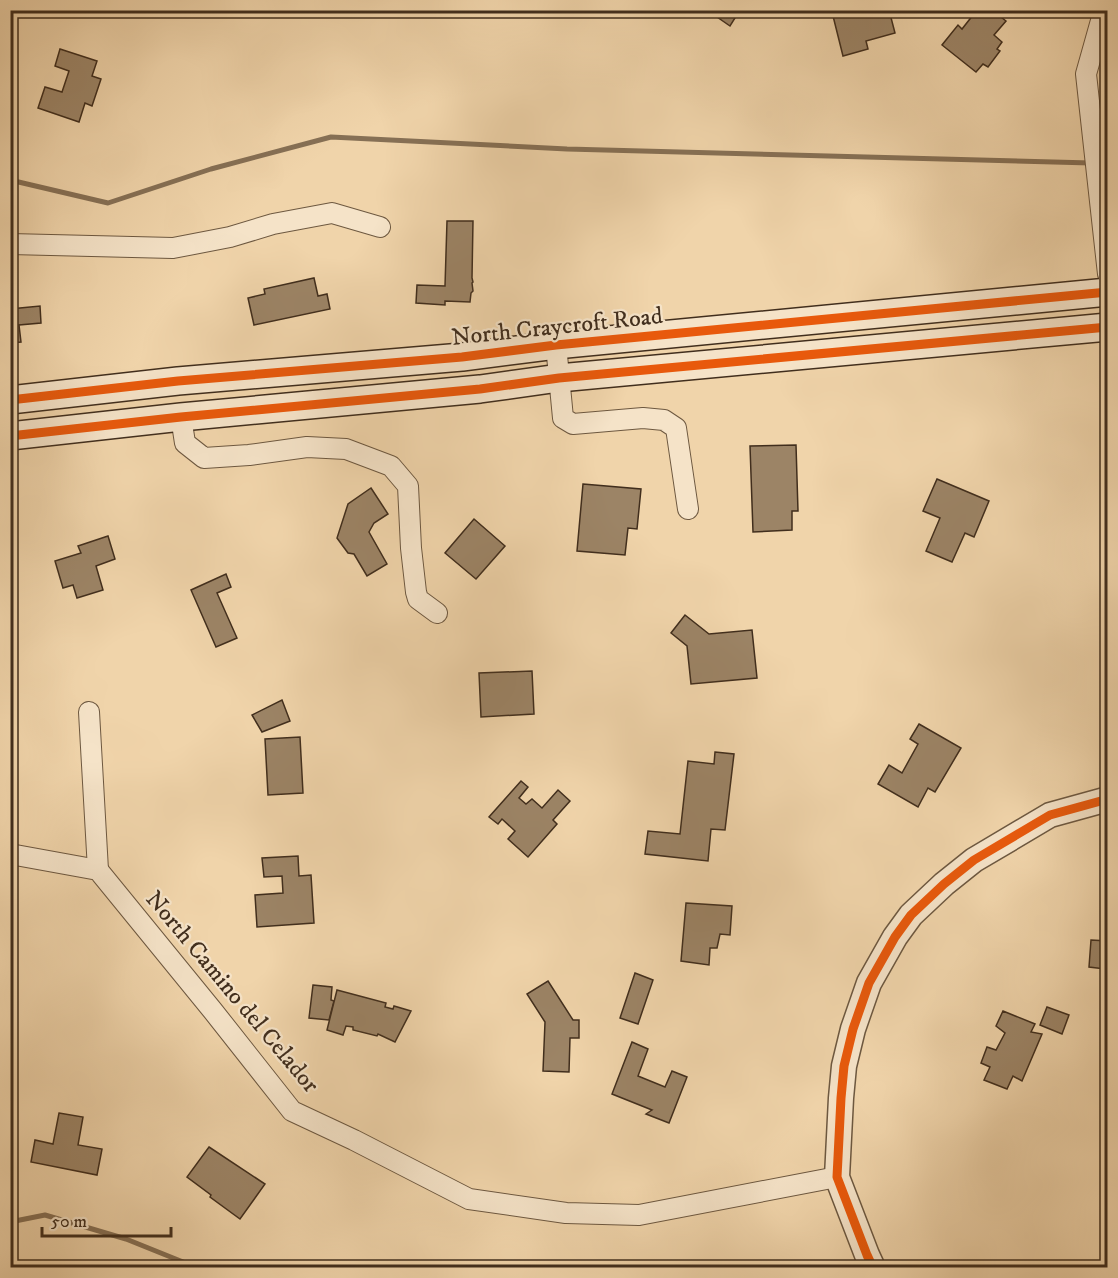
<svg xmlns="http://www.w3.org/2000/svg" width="1118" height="1278" viewBox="0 0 1118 1278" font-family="'IM FELL DW Pica',serif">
<rect width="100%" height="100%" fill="#f0d4aa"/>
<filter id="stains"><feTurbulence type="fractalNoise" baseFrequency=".00333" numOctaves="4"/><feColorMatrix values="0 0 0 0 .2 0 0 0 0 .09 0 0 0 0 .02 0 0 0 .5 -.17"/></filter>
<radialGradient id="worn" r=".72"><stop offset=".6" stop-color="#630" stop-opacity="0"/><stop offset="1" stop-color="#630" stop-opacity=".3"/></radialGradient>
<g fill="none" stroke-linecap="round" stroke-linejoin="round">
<g stroke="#867055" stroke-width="5">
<polyline points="10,180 108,203 211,169 331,137 567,149 1091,163"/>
<polyline points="10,1222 45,1215 126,1239 198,1268"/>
</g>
</g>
<g fill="#9c8466" stroke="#412e1d" stroke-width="1.5">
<polygon points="707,10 740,10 730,26"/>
<polygon points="889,10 895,33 866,41 868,49 843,56 832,12 838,10"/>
<polygon points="977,10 980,13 982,10 992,10 1006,21 994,35 1002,42 997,49 1000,51 988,67 983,64 976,72 942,45 958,25 962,29"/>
<polygon points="60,49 97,61 92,76 101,79 92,106 85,103 79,122 38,108 45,87 62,92 69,71 55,66"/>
<polygon points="447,221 473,221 472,278 473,282 472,283 473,291 471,293 470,302 445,301 445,305 416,303 417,285 445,286"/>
<polygon points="314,278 318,296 327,294 330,309 254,325 248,298 265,294 264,289"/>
<polygon points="40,306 41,323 19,325 21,342 10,343 10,309"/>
<polygon points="796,445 798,511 792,511 792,530 753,532 750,446"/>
<polygon points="937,479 989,501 974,537 965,533 952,562 926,551 940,518 923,511"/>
<polygon points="583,484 641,489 637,529 628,528 625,555 577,551"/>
<polygon points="371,488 388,514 374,523 369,532 387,564 367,576 354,554 348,553 337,538 348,504"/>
<polygon points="474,519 505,546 476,579 445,553"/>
<polygon points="108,536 115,559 96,566 103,590 77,598 73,585 63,588 55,561 81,553 78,546"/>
<polygon points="226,574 231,587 217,593 237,638 216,647 191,590"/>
<polygon points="685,615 709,634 752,630 757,678 691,684 687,646 671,633"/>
<polygon points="532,671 534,714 481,717 479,673"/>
<polygon points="282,700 290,721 262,732 252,715"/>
<polygon points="919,724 961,748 935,792 928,788 918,807 878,784 889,765 902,773 918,744 910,739"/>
<polygon points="300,737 303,793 268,795 265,739"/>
<polygon points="715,752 734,754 725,830 711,829 708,861 645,854 648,831 680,834 688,761 714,764"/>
<polygon points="521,781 528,787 519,798 526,804 532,799 542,808 558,790 570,801 553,820 557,824 528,857 508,839 515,831 502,819 498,824 489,817"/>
<polygon points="298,856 299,876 311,875 314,923 257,927 255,895 283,893 282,876 264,877 262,858"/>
<polygon points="686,903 732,906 730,935 720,934 717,948 710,948 709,965 681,961"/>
<polygon points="1091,940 1108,941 1105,969 1089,967"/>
<polygon points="635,973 653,980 638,1024 620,1018"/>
<polygon points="548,981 573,1020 579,1020 579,1038 570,1038 569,1072 543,1071 545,1022 527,994"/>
<polygon points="313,985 332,987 331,1000 334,1001 329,1020 309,1018"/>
<polygon points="337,990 386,1003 385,1007 393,1009 394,1006 411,1011 395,1042 378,1034 377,1036 353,1030 353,1027 346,1026 343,1035 327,1030"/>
<polygon points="1047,1007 1069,1015 1062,1034 1040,1025"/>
<polygon points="1003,1011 1035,1024 1031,1032 1042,1034 1022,1081 1013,1076 1007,1089 984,1080 990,1067 981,1063 987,1047 996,1050 1005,1033 996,1026"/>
<polygon points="632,1042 648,1049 638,1076 665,1087 672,1071 687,1077 669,1123 646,1114 652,1110 612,1094"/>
<polygon points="59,1113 83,1117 78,1145 102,1149 97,1175 31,1162 35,1140 53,1144"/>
<polygon points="209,1147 265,1184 240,1219 210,1197 211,1195 187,1177"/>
</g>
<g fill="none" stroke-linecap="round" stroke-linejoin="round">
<defs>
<g id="minor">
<polyline points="1104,10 1086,74 1108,274"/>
<polyline points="10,244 173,248 230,237 273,224 332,213 380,227"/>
<polyline points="556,345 563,418 573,424 643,418 664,420 676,428 688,509"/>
<polyline points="181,417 185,443 204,458 249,455 307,447 346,449 391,466 408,486 411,548 416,592 418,599 437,613"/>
<polyline points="89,712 98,870"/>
<polyline points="10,854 98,870 213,1011 292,1111 354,1140 469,1199 566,1213 639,1215 837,1177"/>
</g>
<polyline id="tertiary" points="873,1268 867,1255 837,1177 841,1098 844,1066 853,1029 869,983 895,937 911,915 944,884 974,860 1050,815 1108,799"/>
<g id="secondary">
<polyline points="10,400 178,381 462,357 556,345 1108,292"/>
<polyline points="10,436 181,417 480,389 559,378 1108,327"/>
</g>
</defs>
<use href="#minor" stroke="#6d5840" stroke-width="22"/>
<use href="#tertiary" stroke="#6d5840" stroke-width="27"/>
<use href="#secondary" stroke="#412e1d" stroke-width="30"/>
<use href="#minor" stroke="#f5e3c8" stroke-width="20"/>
<use href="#tertiary" stroke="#f5e3c8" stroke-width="24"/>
<use href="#secondary" stroke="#f5e3c8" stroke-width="27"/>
<defs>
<g id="cycleway">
<polyline points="10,400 178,381 462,357 556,345 1108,292"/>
<polyline points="10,436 181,417 480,389 559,378 1108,327"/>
<polyline points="873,1268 867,1255 837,1177 841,1098 844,1066 853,1029 869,983 895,937 911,915 944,884 974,860 1050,815 1108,799"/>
</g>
</defs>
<use href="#cycleway" stroke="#f5e3c8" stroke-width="13"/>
<use href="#cycleway" stroke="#e8590c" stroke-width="9"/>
</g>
<g text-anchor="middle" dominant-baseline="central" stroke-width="4.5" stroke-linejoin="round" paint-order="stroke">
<g font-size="24" fill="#412e1d" stroke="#f5e3c8">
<text transform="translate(557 327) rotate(-6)">North Craycroft Road</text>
<text transform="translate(232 992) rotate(50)">North Camino del Celador</text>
</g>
</g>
<rect width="1118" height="1278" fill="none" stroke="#f0d4aa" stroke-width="36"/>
<rect x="12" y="12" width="1094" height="1254" fill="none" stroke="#412e1d" stroke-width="3"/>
<rect x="18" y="18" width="1082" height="1242" fill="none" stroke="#412e1d" stroke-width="1.5"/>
<path d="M42 1227v9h129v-9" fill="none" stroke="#412e1d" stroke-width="3"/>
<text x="51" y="1227" font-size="18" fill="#412e1d" stroke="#f5e3c8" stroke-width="4.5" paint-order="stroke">50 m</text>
<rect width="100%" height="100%" filter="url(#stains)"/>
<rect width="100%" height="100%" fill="url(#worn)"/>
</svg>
